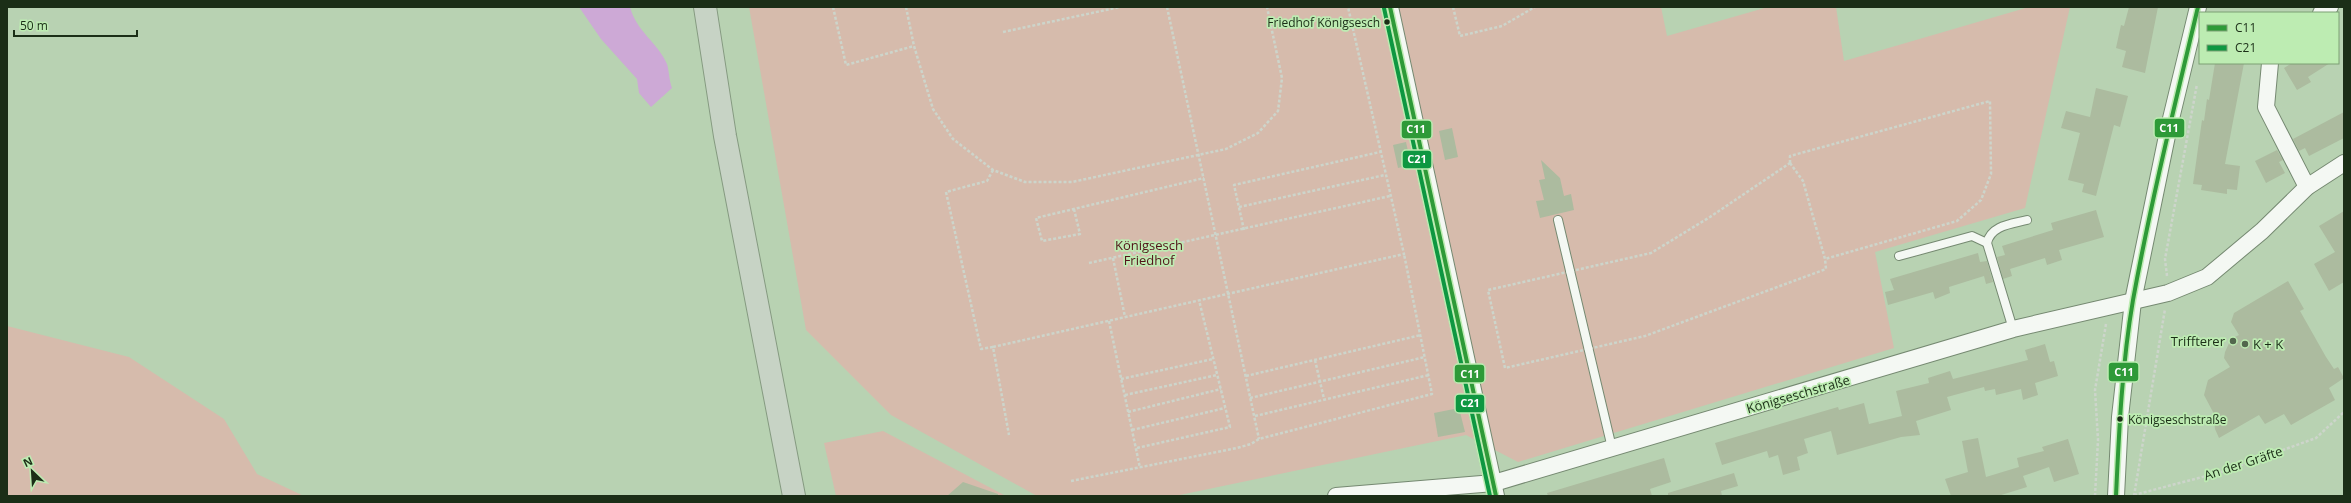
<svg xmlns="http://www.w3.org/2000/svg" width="2351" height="503" viewBox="0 0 2351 503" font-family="'Open Sans',sans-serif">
<rect width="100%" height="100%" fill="#b8d2b2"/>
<g fill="#d6bbac">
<polygon points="749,7 1661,7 1667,36 1768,7 1836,7 1844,61 2029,7 2070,7 2025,208 1875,252 1894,348 1518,462 1466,435 1175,496 1037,496 891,415 806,330"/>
<polygon points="7,326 129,357 224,419 257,474 304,496 7,496"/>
<polygon points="883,431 1006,496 836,496 824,443"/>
</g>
<path fill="#cda9d6" d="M579,7H630C636,31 658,43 667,64C669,70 669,80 672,88L651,107L639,93L637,79L601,39Z"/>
<g fill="#acbb9f">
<polygon points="2129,7 2158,7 2145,73 2122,67 2126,51 2116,48 2121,25 2124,26"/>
<polygon points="2215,63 2244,63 2225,164 2240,166 2237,190 2227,189 2227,194 2201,190 2202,185 2193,184 2202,120 2204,121 2207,99 2209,100"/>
<polygon points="2292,63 2330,63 2308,77 2311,82 2297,90 2284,68"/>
<polygon points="2096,88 2128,96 2120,127 2114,125 2096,196 2082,192 2084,184 2068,180 2080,133 2061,128 2066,111 2090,117"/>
<polygon points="2344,112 2344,138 2309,156 2305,148 2299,151 2293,139"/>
<polygon points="1452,128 1458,157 1445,160 1439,131"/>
<polygon points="1406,142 1411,165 1398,168 1393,145"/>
<polygon points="2277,150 2283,160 2279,162 2285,173 2266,183 2255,161"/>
<polygon points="1541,160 1560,178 1564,196 1571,194 1574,210 1540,218 1536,201 1544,200 1539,180 1545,179"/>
<polygon points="2096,210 2104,237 2059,250 2062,260 2047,265 2045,258 2010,269 2012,276 2003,279 1997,257 2005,255 2002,246 2053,230 2051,223"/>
<polygon points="2344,211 2344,282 2329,291 2314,264 2335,252 2319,226"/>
<polygon points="1978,253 1980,262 1987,261 1993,282 1986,284 1984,276 1949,287 1950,293 1935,299 1933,292 1888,305 1885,292 1894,290 1890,279"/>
<polygon points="2288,281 2304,309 2300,311 2326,357 2334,369 2338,367 2344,378 2329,388 2335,400 2291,425 2284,414 2265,424 2259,415 2219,438 2215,429 2213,412 2204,395 2208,380 2230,367 2224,358 2225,352 2231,339 2239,335 2231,322 2234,313"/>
<polygon points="2045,344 2050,362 2054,361 2058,376 2035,383 2038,395 2023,400 2021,389 1996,395 1995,389 1985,391 1984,387 1947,397 1951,410 1916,421 1920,435 1901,437 1837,455 1831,431 1804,439 1808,453 1797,457 1800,470 1783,475 1778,455 1769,458 1767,451 1722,465 1715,443 1838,407 1839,410 1864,403 1869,424 1902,416 1896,391 1929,383 1928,378 1950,371 1953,379 2028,360 2025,350"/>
<polygon points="1459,408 1465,432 1438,437 1434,413"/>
<polygon points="1978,438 1986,477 2019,467 2017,458 2044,451 2042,447 2068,439 2079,474 2054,482 2049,467 2023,476 2027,487 1998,496 1951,496 1945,479 1968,472 1962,441"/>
<polygon points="1664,458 1671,482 1650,489 1652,496 1548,496 1547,493"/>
<polygon points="1734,473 1738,486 1721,491 1722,496 1668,496 1668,493"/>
<polygon points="963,482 998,494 998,496 947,496"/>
</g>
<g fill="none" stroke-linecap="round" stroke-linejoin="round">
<defs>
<g id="lane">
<polyline points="1558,220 1612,448"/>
<polyline points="1899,256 1972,236 1987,243"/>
<path d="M2013,329L1987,243C1991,225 2012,224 2027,220"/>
</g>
<g id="street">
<polyline points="1390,7 1496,496"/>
<polyline points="2321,13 2330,7"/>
<polyline points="2270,63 2266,107 2307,187"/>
<polyline points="1336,496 1494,483 2013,329 2168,293 2207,277 2262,231 2307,187 2344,163"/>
<polyline points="2116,496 2120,417 2133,301 2168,131 2198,7"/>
</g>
<polyline id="highway" points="705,7 725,136 794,496"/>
</defs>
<use href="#lane" stroke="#758971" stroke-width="10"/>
<use href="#street" stroke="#758971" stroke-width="18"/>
<use href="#highway" stroke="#859a80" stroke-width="24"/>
<g stroke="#cdd5cb" stroke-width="2.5" stroke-dasharray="3 2" stroke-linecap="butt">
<polyline points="833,7 846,65 914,46"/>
<polyline points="906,7 914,46 933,109 953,139 993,170 1025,182 1072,182 1226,149 1258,133 1278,111 1282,78 1267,7"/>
<polyline points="1167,7 1259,439"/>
<polyline points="1453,7 1460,36 1502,26 1535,7"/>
<polyline points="1003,32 1120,7"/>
<polygon points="1790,163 1803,181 1825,259 1826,269 1645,336 1505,368 1488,290 1651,253 1710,217"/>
<polyline points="1790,163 1790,156 1990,101 1991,174 1981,200 1957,221 1825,259"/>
<polyline points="993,170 987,181 946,192 981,349 993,347 1009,435"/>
<polyline points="1239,207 1385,175"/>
<polyline points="1074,209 1080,234 1042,241 1036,218 1204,178"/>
<polyline points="1244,230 1234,185 1380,152"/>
<polyline points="1113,258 1125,317"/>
<polyline points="1089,263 1390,196"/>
<polyline points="2167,276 2165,259 2197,84"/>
<polyline points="1109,321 1140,468"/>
<polyline points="993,347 1404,254 1348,7"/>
<polyline points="1315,360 1324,399"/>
<polyline points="1246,376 1421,335"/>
<polyline points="1121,379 1213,359"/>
<polyline points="1125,395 1217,375"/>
<polyline points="1250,398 1425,357"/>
<polyline points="1128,412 1221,389"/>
<polyline points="1255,416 1429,375"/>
<polyline points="1132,430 1225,408"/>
<polyline points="1137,448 1230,427 1199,300"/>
<polyline points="1071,481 1237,448 1251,444 1259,439 1432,394 1404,254"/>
<polyline points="2134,495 2225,471 2316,438 2344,412"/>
<polyline points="2095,496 2098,440 2095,390 2106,324"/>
<polyline points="2134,496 2165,309"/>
</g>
<use href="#lane" stroke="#f4f8f3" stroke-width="8"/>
<use href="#street" stroke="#f4f8f3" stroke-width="16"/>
<use href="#highway" stroke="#c7d3c5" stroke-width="22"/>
<defs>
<g id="bus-1">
<polyline points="1390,7 1496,496"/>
<path d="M2116,496C2119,431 2122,364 2133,300C2151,201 2175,104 2198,7"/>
</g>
<polyline id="bus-2" points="1384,8 1490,496"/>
</defs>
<use href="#bus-1" stroke="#bdecb2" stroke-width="7"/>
<use href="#bus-2" stroke="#bdecb2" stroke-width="7"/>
<use href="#bus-1" stroke="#2e9a38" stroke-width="4"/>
<use href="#bus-2" stroke="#0e9741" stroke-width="4"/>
</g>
<g fill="#1b2e17" stroke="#bdecb2" stroke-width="1.5">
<circle cx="1387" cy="22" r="3.5"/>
<circle cx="2120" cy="419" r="3.5"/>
</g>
<g fill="#52674d" stroke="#bdecb2" stroke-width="1.5">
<circle cx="2233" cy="341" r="4"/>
<circle cx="2245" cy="344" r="4"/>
</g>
<g text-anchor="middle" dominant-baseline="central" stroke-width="3.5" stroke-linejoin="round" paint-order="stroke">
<g font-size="12" fill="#1b2e17" stroke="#bdecb2" text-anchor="end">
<text x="1380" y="22">Friedhof Königsesch</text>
<text x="2128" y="419" text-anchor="start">Königseschstraße</text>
</g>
<g font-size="13" fill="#521319" stroke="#bdecb2">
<text x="1149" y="245">Königsesch<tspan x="1149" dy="15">Friedhof</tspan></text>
</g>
<g font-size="13" fill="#1b2e17" stroke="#bdecb2" text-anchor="end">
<text x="2225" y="341">Triffterer</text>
<text x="2253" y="344" text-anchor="start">K + K</text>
</g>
<g font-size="13" fill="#1b2e17" stroke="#bdecb2">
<text transform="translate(1798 394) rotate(-16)">Königseschstraße</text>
<text transform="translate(2243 463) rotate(-18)">An der Gräfte</text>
</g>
</g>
<g stroke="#bdecb2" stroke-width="1.5">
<rect x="2154" y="118" width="31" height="20" rx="4" fill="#2e9a38"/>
<rect x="1401" y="120" width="31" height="19" rx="4" fill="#2e9a38"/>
<rect x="1402" y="150" width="30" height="19" rx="4" fill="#0e9741"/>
<rect x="2108" y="362" width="31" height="20" rx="4" fill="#2e9a38"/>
<rect x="1454" y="364" width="31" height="19" rx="4" fill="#2e9a38"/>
<rect x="1455" y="394" width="30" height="19" rx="4" fill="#0e9741"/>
</g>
<g font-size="11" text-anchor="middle" font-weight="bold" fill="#fff">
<text x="2169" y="132">C11</text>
<text x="1416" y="133">C11</text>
<text x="1417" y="163">C21</text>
<text x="2124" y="376">C11</text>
<text x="1470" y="378">C11</text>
<text x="1470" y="407">C21</text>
</g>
<rect width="2351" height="503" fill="none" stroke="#1b2e17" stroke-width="16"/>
<rect x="2199" y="12" width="140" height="52" fill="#bdecb2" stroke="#7ca074"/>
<rect x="2207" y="25" width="20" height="6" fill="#2e9a38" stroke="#7ca074"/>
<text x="2235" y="32" font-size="12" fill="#1b2e17">C11</text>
<rect x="2207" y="45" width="20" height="6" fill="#0e9741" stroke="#7ca074"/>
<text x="2235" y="52" font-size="12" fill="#1b2e17">C21</text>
<g transform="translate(32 471) rotate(335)" stroke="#bdecb2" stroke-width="3" paint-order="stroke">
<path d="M0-3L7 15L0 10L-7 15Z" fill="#1b2e17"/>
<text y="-6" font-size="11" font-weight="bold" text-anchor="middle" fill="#1b2e17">N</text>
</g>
<path d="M14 30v6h123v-6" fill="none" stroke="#1b2e17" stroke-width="2"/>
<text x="20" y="30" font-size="12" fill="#1b2e17" stroke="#bdecb2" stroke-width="3" paint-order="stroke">50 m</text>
</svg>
